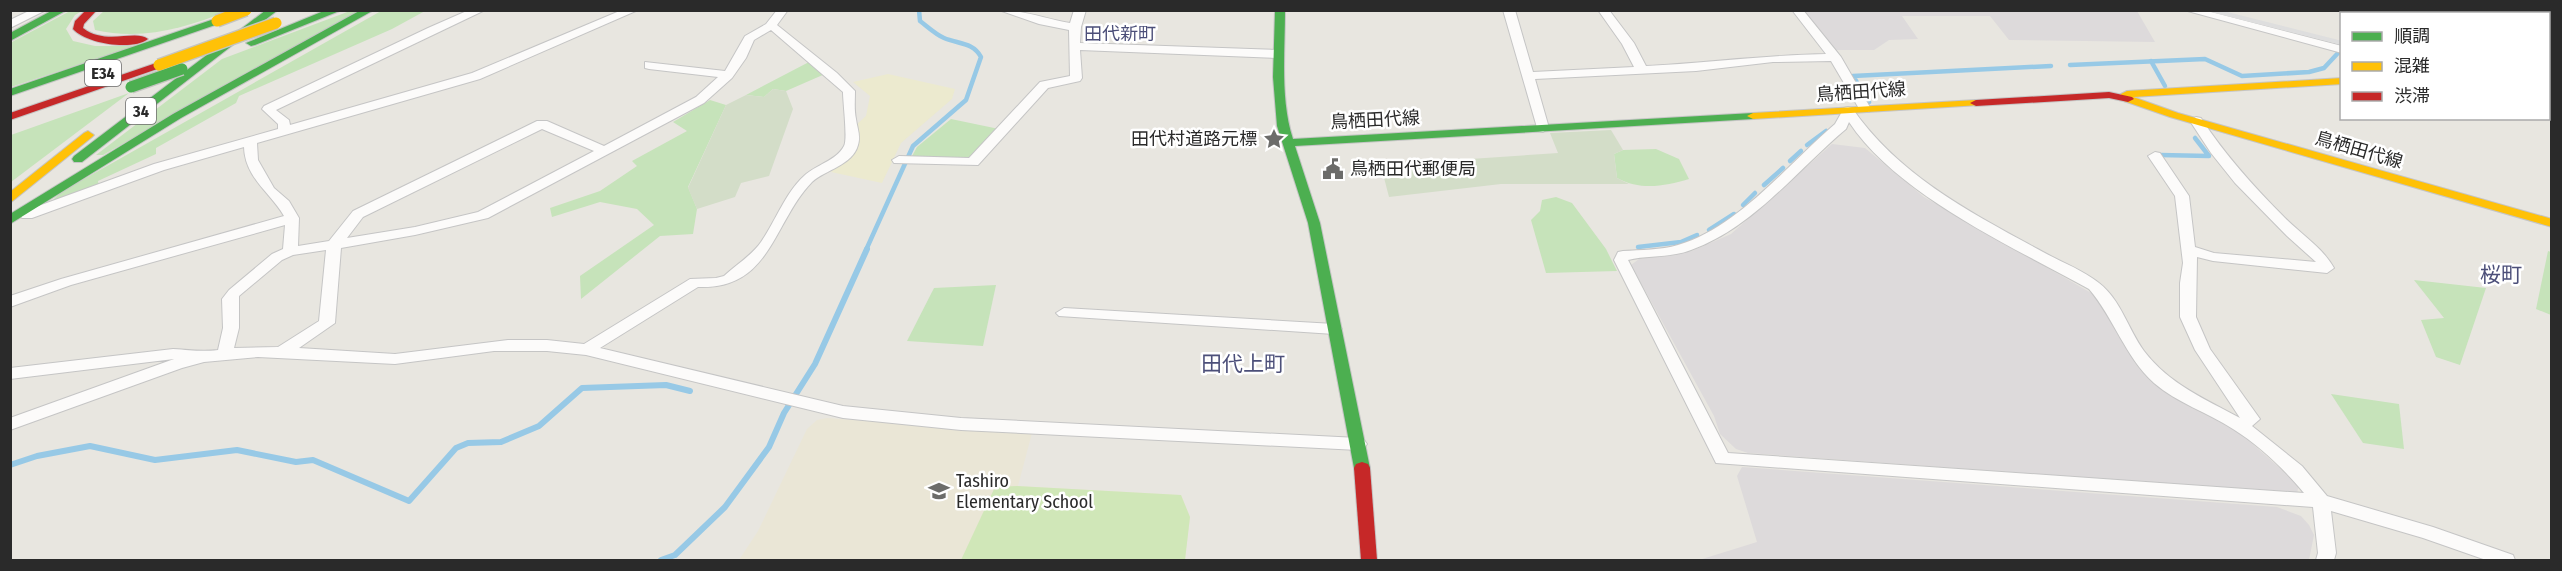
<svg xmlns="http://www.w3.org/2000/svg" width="2562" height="571" viewBox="0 0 2562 571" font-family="'Fira Sans Condensed','Noto Sans JP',sans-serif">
<rect width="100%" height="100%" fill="#e8e6e0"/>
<g fill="#dddadb">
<polygon points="1802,11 2137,11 2155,42 2009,40 1990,16 1902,16 1918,39 1889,40 1874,50 1834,50"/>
<polygon points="1832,144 1865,148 1924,197 2093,294 2100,302 2124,345 2144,370 2238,431 2299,485 2297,493 1748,453 1736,449 1720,434 1714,416 1631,265 1639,259 1692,251 1731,234"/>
<polygon points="1742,467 2277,507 2301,516 2309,525 2314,535 2309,560 1699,560 1757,542 1737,476"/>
</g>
<polygon fill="#eae6d6" points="827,418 1032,433 1018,486 1181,495 1190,517 1185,560 739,560 758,531 807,429 817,420"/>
<g fill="#c6e3ba">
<polygon points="84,10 75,15 66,29 73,41 95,46 135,46 11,87 10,43 70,11"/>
<path d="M104,11H228C185,28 142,41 95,30L93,21Z"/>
<polygon points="350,11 361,11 103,155 96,155 222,59"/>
<polygon points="381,11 425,11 392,29 239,96 236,103 156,148 156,154 98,181 99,187 47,206 61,192"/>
<polygon points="809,62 825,74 786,91 773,89 764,97 746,95"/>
<polygon points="129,93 11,182 11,135"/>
<polygon points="710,100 726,105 688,187 697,209 693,234 660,236 581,299 580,276 654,225 637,209 600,202 552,217 550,208 600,191 637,166 632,161 687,131 673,122"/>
<polygon points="951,119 999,129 973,158 911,158 917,147"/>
<path d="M1656,149L1679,159L1689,179C1665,186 1641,191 1617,178L1614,154L1623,150Z"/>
<polygon points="1556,197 1572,203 1606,249 1617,271 1546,273 1531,220 1540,211 1542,200"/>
<polygon points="2548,251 2551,252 2551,315 2536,309"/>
<polygon points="2414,280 2486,288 2460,365 2436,357 2421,320 2444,318"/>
<polygon points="996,285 983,346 907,341 934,288"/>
<polygon points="2331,394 2399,404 2404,449 2363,443"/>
</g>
<polygon fill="#eceacf" points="888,74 955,89 952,99 901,143 882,183 831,172 859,144 856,125 866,116 870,96 853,82"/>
<g fill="#d3ddc8">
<polygon points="773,89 786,91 793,109 769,176 741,183 735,197 697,209 688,188 726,105 746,95 764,97"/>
<polygon points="1611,130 1623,150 1614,154 1617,178 1629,184 1501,184 1389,197 1382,170 1471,164 1470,159 1558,153 1550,133"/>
</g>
<polygon fill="#d0e7b8" points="1017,486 1181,495 1190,517 1185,560 961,560 995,487"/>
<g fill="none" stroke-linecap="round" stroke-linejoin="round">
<g stroke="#97c9e6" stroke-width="4.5">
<polyline points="2466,10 2467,14"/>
<polyline points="2151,61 2165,86"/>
<polyline points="2070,65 2205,59 2242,76 2309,72 2324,68 2338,53"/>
<polyline points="1869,102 1853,76 2051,66"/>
<polyline points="1807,145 1826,131"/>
<polyline points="2160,155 2209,156 2195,138"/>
<polyline points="1790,161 1801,151"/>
<polyline points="1764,185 1783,168"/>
<polyline points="1743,205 1755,193"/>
<polyline points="1709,230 1734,214"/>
<polyline points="1638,247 1681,242 1697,235"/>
<path d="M866,250L913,146L966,100L981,57C973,42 958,44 944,38C935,34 928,27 920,21L919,10"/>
</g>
<g stroke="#97c9e6" stroke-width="6">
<polyline points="10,465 37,456 90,446 155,460 237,450 296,462 313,460 409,501 456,448 468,443 501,442 539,426 582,388 666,385 690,391"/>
<polyline points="661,560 675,555 725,507 769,447 784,413 815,364 867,249"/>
</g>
<defs>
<g id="street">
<polygon points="31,10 46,10 10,28 10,20"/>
<path d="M469,10H485L276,110L289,120L290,125L472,73L622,10H638L480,79L257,143L258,160L274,188L289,201L299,218L298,246L329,241L353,211L537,121H547L604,146L696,97L718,77L649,69L645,68V62L725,71L745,36L766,24L777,10H788L777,25L837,73L855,91C855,100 854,110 856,119C857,128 861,135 858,145C853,165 825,170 812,182C773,222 771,290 698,287L600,348L843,406L961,418L1358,438L1364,440L1367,444L1364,448L1358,450L961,430L843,418L586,355L547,351H494L395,364L258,357L204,362L182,368L10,430V418L174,359L10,379V368L173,349C190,350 201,352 218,350L223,328L222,299L229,290L272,254L283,249L285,225L71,285L10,307V296L61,279L284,216C270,192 245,178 244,147L164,170L32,218H22L20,215L22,212L154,164L278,129V124L262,109L264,106L428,28ZM771,30L843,92C843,103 848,140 844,146C836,161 815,165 804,176C786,192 775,222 761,242C752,255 736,265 724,276L716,278L690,279L584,344L547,340H508L395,354L299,348L335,323L341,248L415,235L488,218L704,103L732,78L746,58L754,40ZM542,129L594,151L478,212L415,227L347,238L363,217ZM326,250L319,321L278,347L234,348L239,328V296L282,260L293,255Z"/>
<path d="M999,10C1023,10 1046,19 1070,23L1074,10H1086L1081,27L1080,43L1278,50L1284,54L1278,58L1080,50L1082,78L1080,81L1048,88L978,165L894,163L892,160L899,156L969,158L1040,82L1070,76L1069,30L1039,24Z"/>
<path d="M1503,10H1515L1533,72L1634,67L1622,44L1598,10H1609L1634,43L1646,66C1706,63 1766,55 1826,54L1792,10H1803L1841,57L1871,109L1869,112H1861L1831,61L1773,62L1696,71L1535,79L1549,128L1543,132L1538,131Z"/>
<polygon points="2184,10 2204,10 2342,46 2342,53"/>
<polygon points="2368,10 2380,10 2382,14 2370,14"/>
<polygon points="2548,101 2552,102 2552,110 2548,109"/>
<path d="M1848,107L1852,108C1900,177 1972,213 2043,252C2061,262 2083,270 2099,283C2121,300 2128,329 2144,351C2169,384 2205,399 2240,418L2195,350L2180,317V283L2183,263L2175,196L2148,156L2155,152L2160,153L2189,196L2195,247L2214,253L2316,262L2287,236L2235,183L2211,153L2190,121L2196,117L2201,118C2225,155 2254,187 2285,218C2302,235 2322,247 2334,268L2327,273L2213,261L2197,257L2196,317L2210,349L2260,419L2252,426L2302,466L2327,496L2433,527L2513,555L2515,560H2486L2423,538L2331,511L2336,553L2334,560H2316L2318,553L2313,507L1716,463L1614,260L1618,252L1623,251C1641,250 1661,250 1678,245C1738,228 1789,163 1835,124L1844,108ZM1849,122C1897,195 2013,247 2089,289C2114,318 2125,357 2154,383C2177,403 2207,412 2233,429C2259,445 2285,470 2304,493L1728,453L1628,260C1648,255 1671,258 1691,250C1753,228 1797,170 1846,129Z"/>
<polygon points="1064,308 1334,324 1342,329 1334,334 1059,316 1056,313"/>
</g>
<g id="fast">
<polygon points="53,10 67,10 10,41 10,33"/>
<polygon points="266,10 278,10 82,162 74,162 72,159 74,156"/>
<polygon points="326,10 342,10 255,45 251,46 246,43"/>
<polygon points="361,10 374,10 181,118 10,224 10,214 173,114"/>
<path d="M1275,10H1285C1285,52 1280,99 1293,139L1753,113L1759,116L1753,119L1295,146L1320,223L1370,468L1368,472H1356L1354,468L1308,223L1277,126L1273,77Z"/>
<polygon points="217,18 222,21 221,23 10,96 10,89"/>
</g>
<g id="slow">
<polygon points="2342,78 2342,84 2133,97 2178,113 2552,219 2552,227 2170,117 2124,101 2121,94 2127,91"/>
<polygon points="1976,100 1980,101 1980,105 1753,119 1747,116 1753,113"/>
<polygon points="88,131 94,135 92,137 10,203 10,192 84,133"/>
</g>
<g id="jam">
<path d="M86,10H97L84,24L83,28C106,46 135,29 148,39C133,51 86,44 73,29L75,21Z"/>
<rect x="2548" y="47" width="4" height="6"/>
<polygon points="159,62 163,63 163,67 10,120 10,113"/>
<polygon points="2109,92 2132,97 2134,99 2128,102 2109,98 1976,106 1970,103 1976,100"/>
<polygon points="1362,462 1368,464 1370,468 1377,560 1361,560 1354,468 1356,464"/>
</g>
</defs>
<use href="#street" stroke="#c5c5c5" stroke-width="2"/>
<use href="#fast" stroke="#c5c5c5" stroke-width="2"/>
<use href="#slow" stroke="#c5c5c5" stroke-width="2"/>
<use href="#jam" stroke="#c5c5c5" stroke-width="2"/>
<use href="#street" fill="#fcfbfa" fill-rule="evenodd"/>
<use href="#fast" fill="#4caf50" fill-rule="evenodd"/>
<use href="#slow" fill="#ffc107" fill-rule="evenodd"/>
<use href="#jam" fill="#c62828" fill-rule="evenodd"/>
<g stroke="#dedede" stroke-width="4">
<polyline points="2211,10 2342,43"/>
<polyline points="2548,95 2552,96"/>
</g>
<defs>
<polyline id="fast-bridge" points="131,87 182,69"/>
<g id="slow-bridge">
<polyline points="217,21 246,10"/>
<polyline points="159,65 276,23"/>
</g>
</defs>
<use href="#fast-bridge" stroke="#c4c4c1" stroke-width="14" stroke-linecap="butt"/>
<use href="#slow-bridge" stroke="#c4c4c1" stroke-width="14" stroke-linecap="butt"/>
<use href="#fast-bridge" stroke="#4caf50" stroke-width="11"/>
<use href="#slow-bridge" stroke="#ffc107" stroke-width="11"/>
</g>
<defs>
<symbol id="sight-bare" viewBox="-9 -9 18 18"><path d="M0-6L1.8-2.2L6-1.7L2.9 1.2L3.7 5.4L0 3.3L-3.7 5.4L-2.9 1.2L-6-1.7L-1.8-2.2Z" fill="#6c6c6a" stroke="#fff" stroke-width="2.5" paint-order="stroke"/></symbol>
<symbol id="civic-bare" viewBox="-9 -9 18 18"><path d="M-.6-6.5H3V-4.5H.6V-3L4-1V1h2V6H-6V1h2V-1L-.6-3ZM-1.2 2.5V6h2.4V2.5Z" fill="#6c6c6a" stroke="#fff" stroke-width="2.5" paint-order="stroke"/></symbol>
<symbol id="school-bare" viewBox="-9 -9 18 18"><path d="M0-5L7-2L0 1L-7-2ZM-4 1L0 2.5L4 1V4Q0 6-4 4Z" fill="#6c6c6a" stroke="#fff" stroke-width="2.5" paint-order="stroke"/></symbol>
</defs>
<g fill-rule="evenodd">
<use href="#sight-bare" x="1259" y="124" width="30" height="30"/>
<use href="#civic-bare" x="1318" y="154" width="30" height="30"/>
<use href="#school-bare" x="924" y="476" width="30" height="30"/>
</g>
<g text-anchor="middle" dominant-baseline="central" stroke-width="5" stroke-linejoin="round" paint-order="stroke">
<g fill="#fff" stroke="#6a6a6a" stroke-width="1.5">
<rect x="85" y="60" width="36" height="26" rx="4.5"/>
<rect x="126" y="98" width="30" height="26" rx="4.5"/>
</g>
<g font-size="16" font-weight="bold" fill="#2a2a2a">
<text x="103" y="73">E34</text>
<text x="141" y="111">34</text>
</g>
<g font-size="18" fill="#4c4f79" stroke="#fff">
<text x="1120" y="34">田代新町</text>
</g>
<g font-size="18" fill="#2a2a2a" stroke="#fff">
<text transform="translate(1861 92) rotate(-4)">鳥栖田代線</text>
<text transform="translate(1375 120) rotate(-3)">鳥栖田代線</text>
<text transform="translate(2359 150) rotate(16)">鳥栖田代線</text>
</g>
<g font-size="18" fill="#2a2a2a" stroke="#fff" text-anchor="start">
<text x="1257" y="139" text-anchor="end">田代村道路元標</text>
<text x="1350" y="169">鳥栖田代郵便局</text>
<text x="956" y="481">Tashiro<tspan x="956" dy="21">Elementary School</tspan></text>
</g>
<g font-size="21" fill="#4c4f79" stroke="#fff">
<text x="2501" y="275">桜町</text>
<text x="1243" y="364">田代上町</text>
</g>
</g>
<rect width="2562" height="571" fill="none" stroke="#2a2a2a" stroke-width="24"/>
<rect x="2340" y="12" width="210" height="108" fill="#ffffff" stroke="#aaaaaa" stroke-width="1.5"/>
<rect x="2352" y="32" width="30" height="9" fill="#4caf50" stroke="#aaaaaa" stroke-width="1.5"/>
<text x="2394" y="42" font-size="18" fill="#2a2a2a">順調</text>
<rect x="2352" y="62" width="30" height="9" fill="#ffc107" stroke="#aaaaaa" stroke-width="1.5"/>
<text x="2394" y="72" font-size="18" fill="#2a2a2a">混雑</text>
<rect x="2352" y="92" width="30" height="9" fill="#c62828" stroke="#aaaaaa" stroke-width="1.5"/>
<text x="2394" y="102" font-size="18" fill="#2a2a2a">渋滞</text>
</svg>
